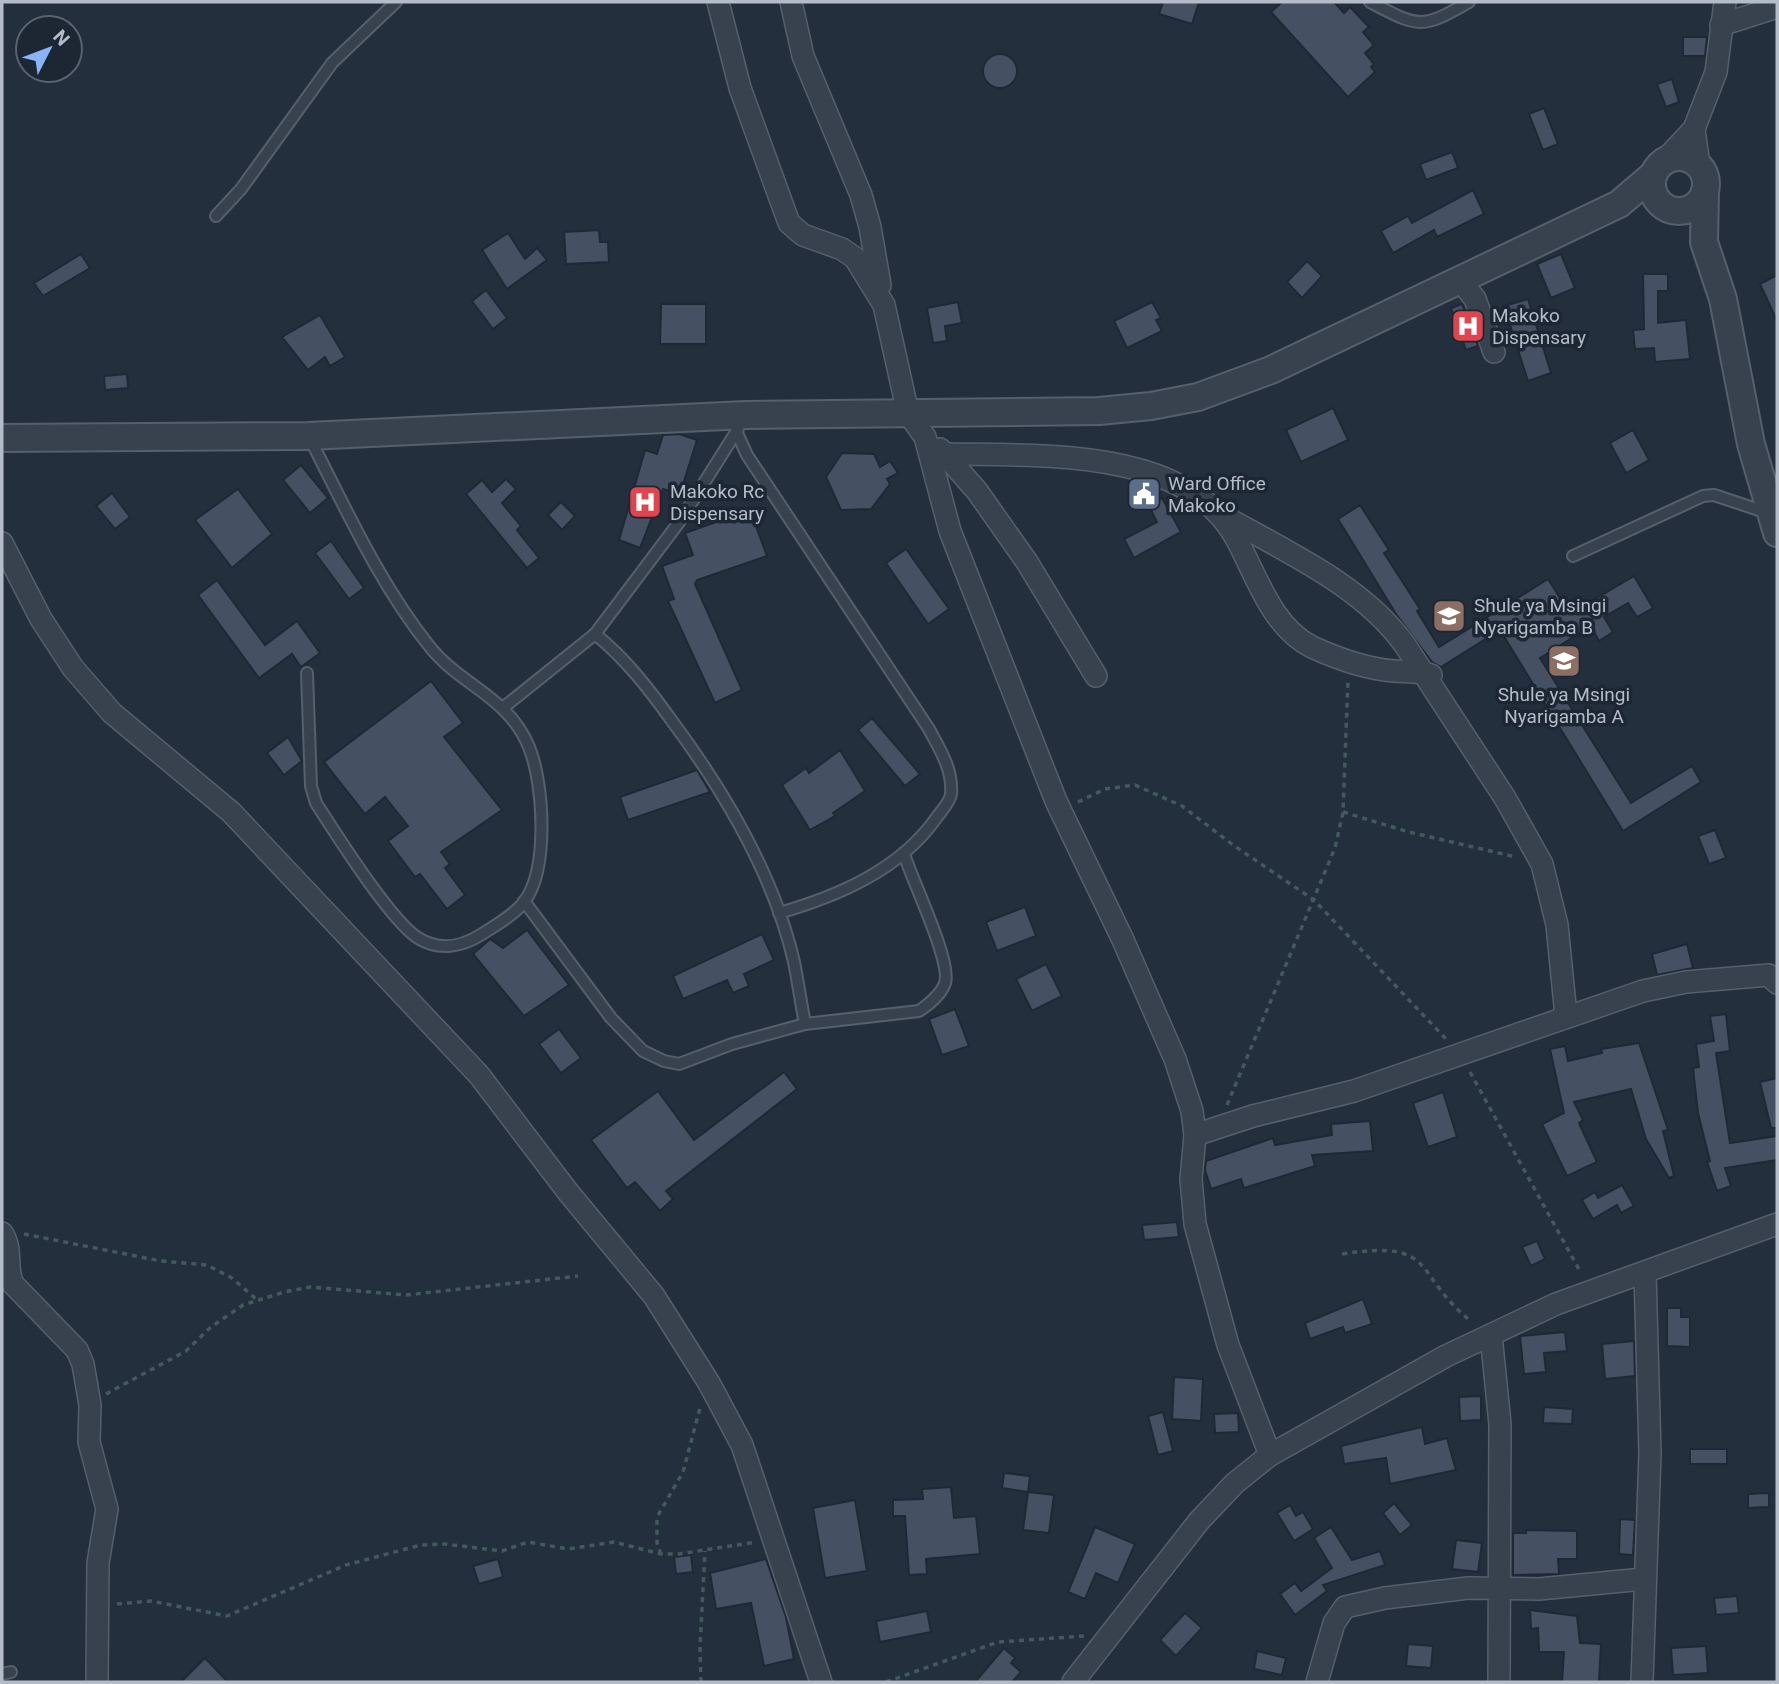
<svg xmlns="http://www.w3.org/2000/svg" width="1779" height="1684" viewBox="0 0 1779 1684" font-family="Roboto,sans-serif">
<rect width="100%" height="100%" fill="#242f3e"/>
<g fill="#455162" stroke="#1f2835" stroke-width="2">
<polygon points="1163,2 1199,2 1192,24 1159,14"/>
<polygon points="1282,2 1334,2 1344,13 1350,7 1369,27 1363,32 1374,45 1365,53 1374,64 1371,67 1375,72 1348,97 1271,12"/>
<polygon points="1683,37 1707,37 1705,56 1683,56"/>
<circle cx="1000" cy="71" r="17"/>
<polygon points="1672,79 1679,102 1666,107 1657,84"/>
<polygon points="1544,108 1558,144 1543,150 1529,114"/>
<polygon points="1452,152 1458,168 1426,180 1420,164"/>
<polygon points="1473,190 1484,214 1437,237 1434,230 1393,253 1381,231 1408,216 1412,223"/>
<polygon points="599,230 600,242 608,242 609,262 566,264 564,232"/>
<polygon points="508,233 525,259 537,248 547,260 507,289 482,250"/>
<polygon points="81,254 90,268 43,296 34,283"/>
<polygon points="1561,254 1575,288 1551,298 1537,264"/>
<polygon points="1307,261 1322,276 1302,298 1287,282"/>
<polygon points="1643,274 1668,274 1668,291 1658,291 1658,323 1686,320 1690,359 1655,362 1654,348 1635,349 1633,330 1644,329"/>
<polygon points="1777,275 1777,321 1760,284"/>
<polygon points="486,290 507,318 493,329 472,301"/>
<polygon points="1528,299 1551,373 1528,381 1504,306"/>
<polygon points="958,302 962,323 945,326 947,341 933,343 927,308"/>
<polygon points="1152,302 1161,318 1156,320 1162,331 1127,348 1114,321"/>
<polygon points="661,304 706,304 706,344 660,344"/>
<polygon points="1462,304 1478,346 1466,350 1451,308"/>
<polygon points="320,315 345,357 330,366 325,357 308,370 282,337"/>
<polygon points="127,374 128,388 105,390 104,376"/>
<polygon points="1333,408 1348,440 1301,462 1286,430"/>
<polygon points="1633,430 1649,460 1626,473 1610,443"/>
<polygon points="679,434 697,440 680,494 663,489 640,548 619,540 645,450 657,454 663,435"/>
<polygon points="842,453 874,454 880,467 890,461 898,473 887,479 890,484 871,509 841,510 826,477"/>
<polygon points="301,465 328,498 310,513 283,480"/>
<polygon points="506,479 516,489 502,503 521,526 517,530 539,558 527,568 466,494 482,480 492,492"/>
<polygon points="238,489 272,534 232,568 195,520"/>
<polygon points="112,493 130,517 115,529 96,506"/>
<polygon points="1162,498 1181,532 1134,558 1124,539 1157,522 1149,506"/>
<polygon points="561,502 575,516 562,530 548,515"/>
<polygon points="1360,505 1389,550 1384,553 1420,609 1417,611 1439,647 1548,579 1570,614 1634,576 1653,608 1637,617 1628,603 1604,617 1613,632 1599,641 1591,626 1540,658 1631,803 1692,766 1701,782 1623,831 1500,630 1441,667 1432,662 1396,614 1338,519"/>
<polygon points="750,510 767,556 697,580 695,584 742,690 715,703 668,601 674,599 662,566 693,555 685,533"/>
<polygon points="331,541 364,588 349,599 315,553"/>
<polygon points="906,549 949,609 928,624 886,563"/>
<polygon points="217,580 265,645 297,621 320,653 301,667 292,654 259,678 198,595"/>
<polygon points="431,681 463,723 444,737 502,810 441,852 450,864 445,868 465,895 447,909 420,874 415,877 388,841 408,826 385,797 365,814 324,762"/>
<polygon points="872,718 920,774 905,786 858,730"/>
<polygon points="288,737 302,761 284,775 267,753"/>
<polygon points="840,750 865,791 833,813 835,816 810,830 782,785 806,768 809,773"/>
<polygon points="697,770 710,792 628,820 620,797"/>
<polygon points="1715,830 1726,858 1709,864 1698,836"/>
<polygon points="1025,907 1036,936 997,951 986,922"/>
<polygon points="527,930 569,985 524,1016 473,954 490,939 503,948"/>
<polygon points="762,934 774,960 744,974 749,986 733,993 727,980 683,999 673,976"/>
<polygon points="1687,944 1693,968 1657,975 1652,954"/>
<polygon points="1046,964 1062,996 1032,1011 1016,979"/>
<polygon points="955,1009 969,1046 942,1055 929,1019"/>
<polygon points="1726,1014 1730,1051 1716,1053 1730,1143 1777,1136 1777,1160 1725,1168 1731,1186 1717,1191 1707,1162 1710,1161 1698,1113 1693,1068 1699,1067 1696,1044 1714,1041 1710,1016"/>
<polygon points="559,1029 581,1058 561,1073 539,1044"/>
<polygon points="1639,1043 1668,1130 1663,1131 1674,1176 1669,1178 1646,1139 1631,1089 1574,1102 1583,1120 1579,1123 1597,1162 1567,1176 1542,1124 1564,1113 1550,1049 1565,1046 1568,1061 1602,1053 1601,1049"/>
<polygon points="784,1072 797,1089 666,1191 673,1199 660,1211 635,1182 627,1188 591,1140 658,1091 694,1140"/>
<polygon points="1777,1078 1777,1128 1771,1128 1760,1082"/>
<polygon points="1443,1092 1457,1137 1428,1147 1413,1103"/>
<polygon points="1370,1121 1373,1151 1312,1155 1315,1166 1244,1188 1241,1179 1211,1189 1205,1170 1206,1161 1273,1138 1275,1145 1332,1135 1331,1124"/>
<polygon points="1622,1185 1634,1206 1621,1213 1617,1205 1593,1219 1582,1200 1595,1192 1598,1198"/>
<polygon points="1177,1222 1179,1237 1144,1240 1142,1225"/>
<polygon points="1537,1241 1545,1259 1531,1266 1522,1247"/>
<polygon points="1363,1299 1372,1324 1345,1333 1343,1327 1310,1339 1305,1323"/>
<polygon points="1667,1308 1681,1308 1681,1317 1690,1317 1690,1347 1667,1346"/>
<polygon points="1565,1332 1567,1351 1544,1353 1546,1372 1524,1374 1520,1336"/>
<polygon points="1634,1341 1635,1376 1605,1379 1602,1344"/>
<polygon points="1174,1377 1203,1379 1201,1421 1172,1419"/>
<polygon points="1481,1396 1481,1420 1460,1421 1459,1397"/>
<polygon points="1544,1407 1573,1409 1572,1424 1543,1423"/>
<polygon points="1163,1412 1173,1451 1158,1455 1148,1416"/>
<polygon points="1238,1413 1239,1432 1215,1433 1214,1414"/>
<polygon points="1422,1427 1425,1444 1447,1438 1456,1470 1390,1484 1386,1458 1344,1464 1341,1446"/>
<rect x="1690" y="1449" width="37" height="15"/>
<polygon points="1004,1473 1030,1476 1028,1492 1002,1488"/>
<polygon points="951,1487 954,1518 976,1516 980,1554 926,1559 927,1574 909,1575 905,1516 893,1516 893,1500 923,1499 922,1489"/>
<polygon points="1028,1492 1054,1495 1049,1533 1023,1530"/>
<polygon points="1769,1493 1769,1507 1748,1508 1748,1494"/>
<polygon points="855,1500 867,1571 825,1578 813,1508"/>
<polygon points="1394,1503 1412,1525 1400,1535 1383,1513"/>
<polygon points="1290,1505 1296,1516 1303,1512 1313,1529 1294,1541 1277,1513"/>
<polygon points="1620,1519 1635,1520 1633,1555 1619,1554"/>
<polygon points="1095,1527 1135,1544 1118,1583 1096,1573 1085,1599 1068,1592"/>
<polygon points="1331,1527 1352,1560 1380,1551 1385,1565 1323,1585 1327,1591 1295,1615 1280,1594 1295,1583 1301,1591 1332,1568 1314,1538"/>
<polygon points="1526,1530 1577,1531 1577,1559 1558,1559 1559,1574 1513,1575 1513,1533 1526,1533"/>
<polygon points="1456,1540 1482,1543 1478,1572 1452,1569"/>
<polygon points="691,1555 693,1572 676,1574 674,1557"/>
<polygon points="498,1559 503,1577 479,1584 473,1566"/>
<polygon points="766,1559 786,1617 794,1659 764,1666 751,1603 716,1609 710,1573"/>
<polygon points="1737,1596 1739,1613 1716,1615 1714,1598"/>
<polygon points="1530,1610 1577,1616 1580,1643 1601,1644 1599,1682 1562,1682 1564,1652 1539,1652 1538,1628 1531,1629"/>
<polygon points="927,1611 931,1632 880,1642 876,1621"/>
<polygon points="1185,1613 1202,1628 1176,1656 1160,1640"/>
<polygon points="1408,1644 1433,1646 1431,1668 1406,1666"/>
<polygon points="1706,1646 1708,1673 1673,1675 1671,1648"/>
<polygon points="1004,1648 1015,1658 1011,1663 1021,1672 1012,1682 975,1682"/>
<polygon points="1257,1651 1286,1658 1282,1675 1254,1669"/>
<polygon points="205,1658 228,1682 181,1682"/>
</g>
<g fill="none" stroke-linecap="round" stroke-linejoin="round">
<defs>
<g id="service">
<path d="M1370,2C1418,27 1421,30 1469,2"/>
<polyline points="216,216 241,189 332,63 396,2"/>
<path d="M736,431L747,455L929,729C940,750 953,769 951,794C950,802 942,810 937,817C900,870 838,896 779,913"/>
<polyline points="1573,556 1703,496 1714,495 1768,513"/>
<path d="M595,634C626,659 649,689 672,721C724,791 774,875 794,962C798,982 801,1003 805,1024"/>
<path d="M307,673L311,786L316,803C336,834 390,920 418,938C439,951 462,947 482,934C496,925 514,915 524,902C549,869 544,784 529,747C508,696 461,686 430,647C380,585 345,507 309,437"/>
<polyline points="504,707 595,634 680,521 738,429"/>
<path d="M524,901L611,1018L643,1051L664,1061L679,1064L732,1044L805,1024L919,1011C929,1004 941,995 945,983C952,962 912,880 904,854"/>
<polyline points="2,1674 11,1672"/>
</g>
<g id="minor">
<polyline points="718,2 740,88 789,223 803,235 842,249 855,258 884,305 908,413 925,437 950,531 1056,801 1123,940 1175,1059 1192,1111 1195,1135 1191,1179 1195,1224 1228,1345 1270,1455"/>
<polyline points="791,2 803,56 861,195 870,227 880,285"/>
<polyline points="1721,25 1777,7"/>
<polyline points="1694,129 1699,166"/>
<polyline points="1664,161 1694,129 1716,72 1725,2"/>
<polyline points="1460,280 1475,299 1494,352"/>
<polyline points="940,449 977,491 1027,562 1096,676"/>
<path d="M946,454C1036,456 1188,446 1237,540C1257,577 1272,627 1312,647C1336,658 1368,669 1394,671C1407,672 1418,671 1431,675"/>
<path d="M1225,517C1287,552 1363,586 1405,645L1505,798L1542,864L1557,925L1566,1016"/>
<polyline points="2,543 41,619 73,668 112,713 231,812 479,1075 568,1192 654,1296 709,1383 742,1445 821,1682"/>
<polyline points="1195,1135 1253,1116 1354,1091 1643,991 1686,982 1769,975 1777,983"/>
<path d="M2,1233C13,1249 5,1268 13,1284L77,1350L83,1364L90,1405L89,1442L107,1509L98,1563L97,1682"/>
<polyline points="1491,1335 1500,1424 1499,1682"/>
<polyline points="1073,1682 1199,1521 1235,1483 1270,1455 1446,1356 1556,1304 1777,1224"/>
<polyline points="1317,1682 1334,1623 1345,1607 1385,1598 1468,1588 1539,1589 1644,1579"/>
<polyline points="1642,1682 1650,1453 1645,1273"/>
</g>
<g id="tertiary">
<circle cx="1679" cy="184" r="27"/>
<polyline points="1705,191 1704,242 1723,299 1751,444 1777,533"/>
<polyline points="2,438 309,436 746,415 1099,411 1151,406 1198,397 1271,370 1619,204 1653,175"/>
</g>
</defs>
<use href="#service" stroke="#565f6c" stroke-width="14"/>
<use href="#minor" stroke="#565f6c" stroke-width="24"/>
<use href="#tertiary" stroke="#565f6c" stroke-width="30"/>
<g stroke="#44595c" stroke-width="3.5" stroke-dasharray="5 5" stroke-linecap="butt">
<polyline points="1078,802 1105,789 1135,785 1182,806 1233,845 1314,900 1447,1040"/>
<polyline points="1343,812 1409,832 1516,857"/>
<polyline points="1470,1072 1581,1273"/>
<polyline points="1227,1105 1335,848 1343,812 1348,680"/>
<polyline points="24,1234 161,1261 207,1265 232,1278 257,1300"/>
<path d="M1342,1254C1440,1239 1411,1274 1472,1322"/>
<polyline points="106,1394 186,1351 211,1327 243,1305 284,1292 310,1287 406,1295 578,1276"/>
<polyline points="661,1554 657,1543 657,1517 683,1472 700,1408"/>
<polyline points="117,1604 151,1601 227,1616 346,1565 421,1545 445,1544 502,1551 528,1542 568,1549 614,1542 661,1554 679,1554 756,1542"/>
<polyline points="701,1682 700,1647 705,1551"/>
<polyline points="886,1682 998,1642 1084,1636"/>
</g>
<use href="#service" stroke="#38414e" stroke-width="10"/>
<use href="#minor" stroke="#38414e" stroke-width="21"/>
<use href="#tertiary" stroke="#38414e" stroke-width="26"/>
</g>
<defs>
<symbol id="hospital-square" viewBox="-11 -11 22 22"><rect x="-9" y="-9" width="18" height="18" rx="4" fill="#e0444e" stroke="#1d2633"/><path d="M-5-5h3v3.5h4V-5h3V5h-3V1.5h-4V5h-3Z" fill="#fff"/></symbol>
<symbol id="civic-square" viewBox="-11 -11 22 22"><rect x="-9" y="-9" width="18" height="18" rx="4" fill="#5c6f8a" stroke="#1d2633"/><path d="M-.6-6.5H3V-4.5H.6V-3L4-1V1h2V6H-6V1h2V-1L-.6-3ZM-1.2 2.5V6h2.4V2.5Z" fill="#fff"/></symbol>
<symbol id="school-square" viewBox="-11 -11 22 22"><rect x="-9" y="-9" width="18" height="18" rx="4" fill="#8d6e63" stroke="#1d2633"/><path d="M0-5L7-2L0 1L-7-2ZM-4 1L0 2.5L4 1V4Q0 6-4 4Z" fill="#fff"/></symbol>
</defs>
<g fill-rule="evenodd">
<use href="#hospital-square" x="1449" y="307" width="38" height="38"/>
<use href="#civic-square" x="1125" y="475" width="38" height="38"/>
<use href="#hospital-square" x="626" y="483" width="38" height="38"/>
<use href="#school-square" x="1430" y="597" width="38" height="38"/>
<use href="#school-square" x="1545" y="642" width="38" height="38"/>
</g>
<g text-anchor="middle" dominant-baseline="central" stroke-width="7" stroke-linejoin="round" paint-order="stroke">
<g font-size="19" fill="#b4bcc9" stroke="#1d2633" text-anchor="start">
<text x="1492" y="315">Makoko<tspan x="1492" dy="22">Dispensary</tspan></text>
<text x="1168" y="483">Ward Office<tspan x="1168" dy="22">Makoko</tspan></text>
<text x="670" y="491">Makoko Rc<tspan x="670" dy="22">Dispensary</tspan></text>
<text x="1474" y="605">Shule ya Msingi<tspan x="1474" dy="22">Nyarigamba B</tspan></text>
<text x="1564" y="694" text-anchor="middle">Shule ya Msingi<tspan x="1564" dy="22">Nyarigamba A</tspan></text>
</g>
</g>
<rect width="1779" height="1684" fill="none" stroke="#b4bcc9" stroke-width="7"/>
<g transform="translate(49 49) rotate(48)"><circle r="33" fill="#1d2633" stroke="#59626f" stroke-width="2"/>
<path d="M0-5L12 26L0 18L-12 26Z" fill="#8ab4f8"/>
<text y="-10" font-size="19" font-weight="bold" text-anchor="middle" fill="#b4bcc9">N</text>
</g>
</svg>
